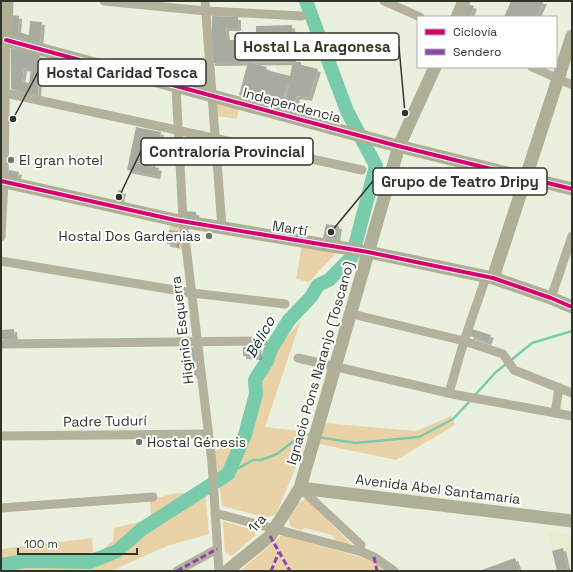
<svg xmlns="http://www.w3.org/2000/svg" width="573" height="572" viewBox="0 0 573 572" font-family="'Space Grotesk',sans-serif">
<defs>
<filter id="shadow"><feDropShadow dx="3" dy="3" stdDeviation="0" flood-color="#0004"/></filter>
</defs>
<rect width="100%" height="100%" fill="#eaf0de"/>
<g fill="#e5eed0">
<polygon points="275,62 317,62 318,69 306,111 294,108 298,91 289,88 286,88 281,106 270,103 277,73"/>
<polygon points="547,531 572,534 572,571 557,571"/>
</g>
<g fill="#ead2a8">
<polygon points="216,101 239,107 237,119 218,116"/>
<polygon points="170,225 181,228 183,249 177,250 176,245 178,231 169,230"/>
<polygon points="302,245 337,252 309,282 296,279"/>
<polygon points="301,320 265,427 308,432 302,453 276,514 267,518 222,506 215,451 237,442 249,427 258,395 257,387 263,370 270,365 274,353"/>
<polygon points="451,416 455,425 396,460 319,444 325,423 416,431"/>
<polygon points="205,491 209,534 167,546 111,571 3,571 1,549 92,538 93,552 101,551 113,541 114,528 151,519 150,500 172,494"/>
<polygon points="306,499 352,545 335,540 332,535 305,528 301,530 291,527 288,518 297,503"/>
<polygon points="223,521 253,530 256,535 232,556 225,553"/>
<polygon points="282,535 374,561 386,571 240,571"/>
</g>
<g fill="none" stroke-linecap="round" stroke-linejoin="round">
<g stroke="#79ccab" stroke-width="2.5">
<polyline points="510,361 532,343 572,331"/>
<polyline points="475,395 496,372 506,364"/>
<polyline points="318,437 355,443 419,437 453,419 470,401"/>
<polyline points="228,474 253,460 261,460 277,454 303,434 311,435"/>
</g>
<polyline stroke="#79ccab" stroke-width="14" points="1,565 26,561 90,562 117,551 142,529 228,474 245,435 256,394 255,380 267,361 271,349 289,320 311,297 318,285 329,280 352,257 376,166 347,111 306,1"/>
</g>
<g fill="#a6ada0" fill-rule="evenodd" filter="url(#shadow)">
<polygon points="511,1 544,1 537,17 504,17"/>
<polygon points="467,4 474,6 470,17 462,17"/>
<polygon points="11,15 19,16 18,32 29,35 30,21 42,22 40,46 10,38"/>
<polygon points="212,16 238,17 238,28 226,28 227,40 256,40 256,26 292,25 293,62 212,63"/>
<path d="M11,48L40,55L38,96L11,89ZM24,68L31,70L29,83L22,81Z"/>
<polygon points="248,62 267,67 266,70 290,76 293,62 301,62 301,65 318,69 309,98 297,96 294,108 284,106 290,82 288,82 281,106 270,103 271,99 260,96 258,100 239,95"/>
<polygon points="194,76 207,76 207,84 201,88 185,84 186,79 193,81"/>
<polygon points="136,127 161,132 158,145 155,144 152,164 136,161 135,163 159,168 157,176 127,170"/>
<polygon points="9,170 19,172 17,180 7,178"/>
<polygon points="118,190 123,191 120,203 115,202"/>
<polygon points="184,211 196,212 197,219 185,219"/>
<polygon points="326,224 339,226 337,240 323,238"/>
<polygon points="169,230 178,231 176,245 167,244"/>
<polygon points="14,329 15,339 1,339 1,330"/>
<polygon points="472,329 491,335 488,342 470,336"/>
<polygon points="195,347 200,375 194,376 187,348"/>
<polygon points="243,347 258,347 259,357 243,356"/>
<polygon points="563,548 568,571 557,571 552,551"/>
<polygon points="515,558 520,571 479,571"/>
</g>
<g fill="none" stroke-linecap="round" stroke-linejoin="round">
<g stroke="#b4b29d" stroke-width="9">
<polyline points="104,1 206,11 302,16"/>
<polyline points="205,1 222,228"/>
<polyline points="384,1 420,17"/>
<polyline points="1,39 6,40 4,182 1,237"/>
<polyline points="532,67 572,85"/>
<polyline points="176,86 183,221 212,463 219,571"/>
<polyline points="5,93 362,170"/>
<polyline points="1,261 192,293 285,304"/>
<polyline points="551,298 572,236"/>
<polyline points="352,314 464,341 503,354 514,370 572,393"/>
<polyline points="1,344 263,341"/>
<polyline points="298,358 457,395 572,416"/>
<polyline points="449,393 464,341 486,277"/>
<polyline points="555,413 559,388"/>
<polyline points="1,436 208,434"/>
<polyline points="300,488 361,545"/>
<polyline points="1,508 153,497"/>
<polyline points="215,513 362,552 374,557 394,571"/>
<polyline points="177,571 217,549"/>
</g>
<g stroke="#afaf97" stroke-width="13">
<polyline points="7,1 6,40 394,145 572,189"/>
<polyline points="457,17 464,1"/>
<polyline points="1,181 175,220 368,252 493,278 551,298 572,307"/>
<polyline points="493,278 572,36"/>
<polyline points="300,488 572,521"/>
<polyline points="227,571 270,536 300,488 399,146 435,67"/>
</g>
<g stroke="#8e44ad" stroke-width="3" stroke-dasharray="6 3" stroke-linecap="butt">
<polyline points="270,536 290,571"/>
<polyline points="374,557 377,571"/>
<polyline points="177,571 217,549"/>
<polyline points="271,571 279,552"/>
</g>
<defs>
<g id="cycleway">
<polyline points="6,40 394,145 572,189"/>
<polyline points="1,181 175,220 368,252 493,278 551,298 572,307"/>
</g>
</defs>
<use href="#cycleway" stroke="#fff" stroke-width="6"/>
<use href="#cycleway" stroke="#d6006c" stroke-width="4"/>
</g>
<g fill="#727668" stroke="#fff" stroke-width="1.5">
<circle cx="11" cy="160" r="4"/>
<circle cx="209" cy="236" r="4"/>
<circle cx="139" cy="442" r="4"/>
</g>
<g text-anchor="middle" dominant-baseline="central" stroke-width="4" stroke-linejoin="round" paint-order="stroke">
<g font-size="14" fill="#313428" stroke="#fff">
<text transform="translate(292 105) rotate(15)">Independencia</text>
<text transform="translate(290 228) rotate(9)">Martí</text>
<text transform="translate(182 330) rotate(-97)">Higinio Esquerra</text>
<text transform="translate(320 363) rotate(-74)">Ignacio Pons Naranjo (Toscano)</text>
<text transform="translate(105 421) rotate(-1)">Padre Tudurí</text>
<text transform="translate(438 489) rotate(7)">Avenida Abel Santamaría</text>
<text transform="translate(257 523) rotate(-49)">1ra</text>
</g>
<g font-size="14" fill="#313428" stroke="#fff" text-anchor="start">
<text x="19" y="160">El gran hotel</text>
<text x="201" y="236" text-anchor="end">Hostal Dos Gardenias</text>
<text x="147" y="442">Hostal Génesis</text>
</g>
<g font-size="15" font-style="italic" fill="#003223" stroke="#fff">
<text transform="translate(260 337) rotate(-61)">Bélico</text>
</g>
</g>
<path fill="none" stroke="#313428" stroke-width="1.5" d="M405 113L399 47M13 119L38 72M119 197L141 151M331 232L373 181"/>
<g fill="#313428" stroke="#fff" stroke-width="1.5">
<circle cx="405" cy="113" r="4"/>
<circle cx="13" cy="119" r="4"/>
<circle cx="119" cy="197" r="4"/>
<circle cx="331" cy="232" r="4"/>
</g>
<g fill="#fff" stroke="#313428" stroke-width="1.5">
<rect x="235" y="33" width="164" height="27" rx="4"/>
<rect x="38" y="59" width="168" height="27" rx="4"/>
<rect x="141" y="138" width="172" height="27" rx="4"/>
<rect x="373" y="168" width="174" height="27" rx="4"/>
</g>
<g font-size="15" text-anchor="middle" font-weight="bold" fill="#313428">
<text x="317" y="52">Hostal La Aragonesa</text>
<text x="122" y="78">Hostal Caridad Tosca</text>
<text x="227" y="157">Contraloría Provincial</text>
<text x="460" y="187">Grupo de Teatro Dripy</text>
</g>
<rect width="573" height="572" fill="none" stroke="#313428" stroke-width="4"/>
<rect x="417" y="16" width="140" height="52" fill="#ffffff" stroke="#adaea9"/>
<rect x="425" y="29" width="20" height="6" fill="#d6006c" stroke="#adaea9"/>
<text x="453" y="36" font-size="12" fill="#313428">Ciclovía</text>
<rect x="425" y="49" width="20" height="6" fill="#8e44ad" stroke="#adaea9"/>
<text x="453" y="56" font-size="12" fill="#313428">Sendero</text>
<path d="M18 548v6h119v-6" fill="none" stroke="#313428" stroke-width="2"/>
<text x="24" y="548" font-size="12" fill="#313428" stroke="#ffffff" stroke-width="3" paint-order="stroke">100 m</text>
</svg>
